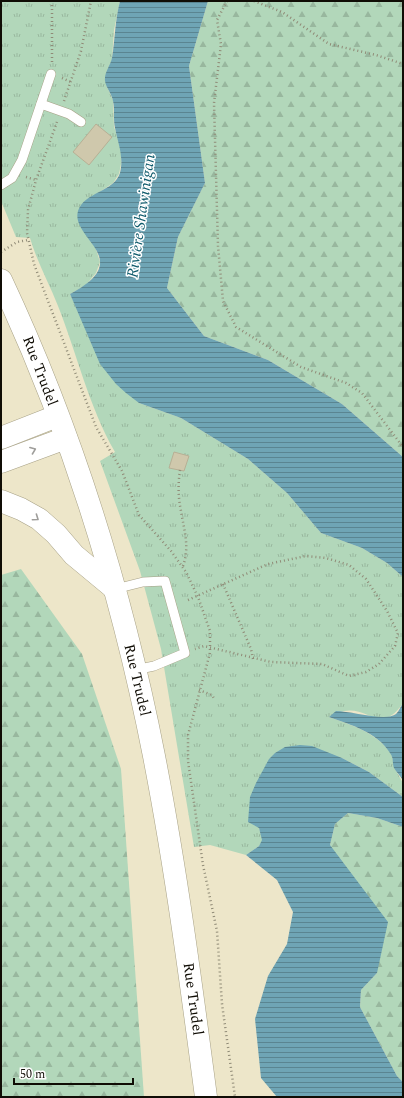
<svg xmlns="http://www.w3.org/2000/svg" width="404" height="1098" viewBox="0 0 404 1098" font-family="Spectral,serif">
<defs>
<pattern id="forest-firs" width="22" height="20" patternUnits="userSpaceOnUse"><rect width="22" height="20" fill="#b2d7ba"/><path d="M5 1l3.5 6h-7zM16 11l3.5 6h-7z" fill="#98b79e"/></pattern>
<pattern id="park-tufts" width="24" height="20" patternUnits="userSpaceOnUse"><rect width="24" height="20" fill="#b2d7ba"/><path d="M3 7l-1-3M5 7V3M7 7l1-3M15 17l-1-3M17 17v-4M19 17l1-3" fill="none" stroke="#98b79e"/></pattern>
<pattern id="water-rules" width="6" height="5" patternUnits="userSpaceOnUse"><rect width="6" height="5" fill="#6fa5b5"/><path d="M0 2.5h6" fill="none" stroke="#5a8591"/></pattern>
</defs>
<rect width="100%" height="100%" fill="#ede6c9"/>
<g fill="url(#forest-firs)">
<polygon points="208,1 403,1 403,457 342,404 268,360 204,336 167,288 178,237 205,183 189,66"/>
<polygon points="21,569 82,654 121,769 144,1097 1,1097 1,575"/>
<polygon points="348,813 377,818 403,827 403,1082 397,1076 360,1007 361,990 377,973 330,845 335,824"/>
</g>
<path fill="url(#park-tufts)" d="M1,1H120L114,30L112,59L107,72V87L113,100L114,127L121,146V164L119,174L113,183L83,203L81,227L95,246L100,262L96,273L86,285L70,294L84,324L139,403L181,418L248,459L287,493L321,533L362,548L387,563L403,577V703C382,735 368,706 344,711C339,712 334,715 329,717C351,725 375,732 390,752C394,757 392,763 395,769C403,784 403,778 403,797L369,772L342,758L259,828L263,840L259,846L246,855L210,845L194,847L161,649L140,571L100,461L115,452C89,407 77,354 58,306C49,283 37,262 30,238L16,237L1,201Z"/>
<g fill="url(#water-rules)">
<path d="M120,1H208L189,66L205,183L178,237L167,288L204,336L268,360L342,404L403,457V577L387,563L362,548L321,533L287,493L248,459L181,418L139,403L126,393L116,384L100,364L70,294C137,259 70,239 78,211C84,192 114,192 120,173C124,157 118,143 115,128C113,119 115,110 113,101C112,94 106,88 105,81C104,73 110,66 112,58C115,39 115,20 120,1Z"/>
<path d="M403,703V781C401,776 396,772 394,768C392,763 394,758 390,753C377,732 351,725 329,717L336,711C351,711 386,722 396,714C399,711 401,706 403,703Z"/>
<polygon points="300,745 312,746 342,758 369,772 403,797 403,827 377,818 348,813 335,824 330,845 388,922 377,973 361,990 360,1007 397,1076 403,1082 403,1097 277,1097 261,1078 255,1019 268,976 287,944 293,912 277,880 246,855 259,846 262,840 259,828 248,822 250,797 256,783 269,759 275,753 285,747"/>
</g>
<g fill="#cfc8ac" stroke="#b7b095">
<polygon points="96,124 112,137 89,165 73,152"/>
<polygon points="174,452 189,456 184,471 169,468"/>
</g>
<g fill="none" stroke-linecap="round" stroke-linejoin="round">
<defs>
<g id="service">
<polyline points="41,104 69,114 81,122"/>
<polyline points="1,185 12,178 22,160 51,74"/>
<polyline points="115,589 143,582 165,581 185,653 154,666 135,670"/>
</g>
<path id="secondary" d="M1,280C72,431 122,593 154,756C176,869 191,983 206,1097"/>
<g id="motorway">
<polyline points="1,438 57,416"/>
<polyline points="1,462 66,438"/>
<polyline points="1,501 21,509 39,519 56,534 74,555 115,589"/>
</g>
</defs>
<use href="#service" stroke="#a7a186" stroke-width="10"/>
<use href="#secondary" stroke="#a7a186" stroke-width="23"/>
<use href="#motorway" stroke="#a7a186" stroke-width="23"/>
<g stroke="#908b77" stroke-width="2.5" stroke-dasharray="1 3" stroke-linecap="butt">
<polyline points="52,1 52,63"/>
<polyline points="227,1 217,20 221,44 214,103 218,246 223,301 236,327 301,367 346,383 362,393 403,447"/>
<polyline points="254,1 282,12 329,44 376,55 403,64"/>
<polyline points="62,78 71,82"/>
<polyline points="64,101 81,51 91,1"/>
<polyline points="57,122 36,180 28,210 27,233 34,264 96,427 122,471 139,515 171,551 186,572 198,597 210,631 210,653 188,735 188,761 203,865 217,931 222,1004 235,1097"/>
<polyline points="26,177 36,180"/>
<polyline points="1,252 17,242 28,240"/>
<path d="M180,470C178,484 178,497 181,511C184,530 190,547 183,566"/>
<polyline points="223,584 251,649 253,659"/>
<polyline points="188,600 268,564 306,556 326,558 349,565 366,579 387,611 398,633 395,646 379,664 366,672 349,676 322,664 271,662 204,646 195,649"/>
<polyline points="199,690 212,695 215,700"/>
</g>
<use href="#service" stroke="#fff" stroke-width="9"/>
<use href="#secondary" stroke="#fff" stroke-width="22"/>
<use href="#motorway" stroke="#fff" stroke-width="22"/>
</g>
<defs><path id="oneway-chevron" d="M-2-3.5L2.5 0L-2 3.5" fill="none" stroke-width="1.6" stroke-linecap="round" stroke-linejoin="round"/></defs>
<g stroke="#9f9e9b">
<use href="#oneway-chevron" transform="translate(33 450) rotate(-21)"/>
<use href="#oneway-chevron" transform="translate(36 518) rotate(35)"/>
</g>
<g text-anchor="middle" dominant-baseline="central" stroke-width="3" stroke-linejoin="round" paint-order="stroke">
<g font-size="15" fill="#100d05" stroke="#fff">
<text transform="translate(40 371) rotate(69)">Rue Trudel</text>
<text transform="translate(137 680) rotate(77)">Rue Trudel</text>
<text transform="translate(193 999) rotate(82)">Rue Trudel</text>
</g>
<g font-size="16" font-style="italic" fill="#0f5b6c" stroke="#fff">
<text transform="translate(141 216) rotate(-82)">Rivière Shawinigan</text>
</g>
</g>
<rect width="404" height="1098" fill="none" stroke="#100d05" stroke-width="4"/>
<path d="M14 1078v6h119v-6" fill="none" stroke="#100d05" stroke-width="2"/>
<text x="20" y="1078" font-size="12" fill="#100d05" stroke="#ffffff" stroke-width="3" paint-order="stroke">50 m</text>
</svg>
